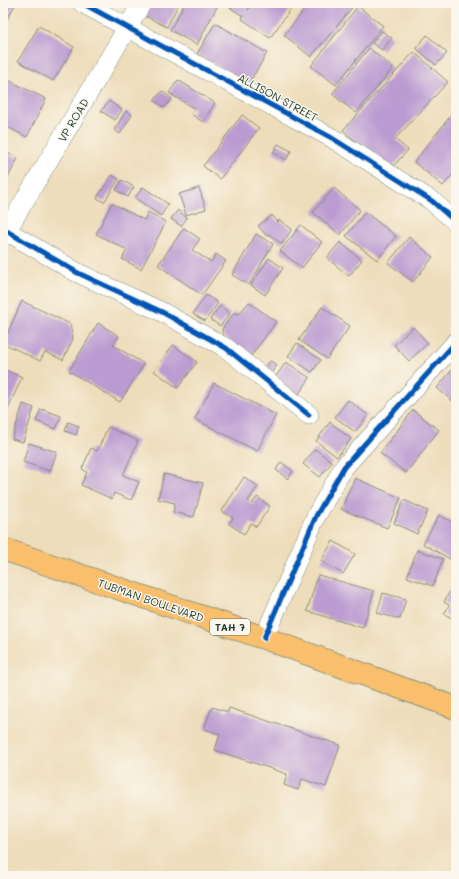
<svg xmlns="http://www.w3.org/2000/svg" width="459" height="879" viewBox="0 0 459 879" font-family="Mali,sans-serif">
<rect width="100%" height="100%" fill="#fbf7ec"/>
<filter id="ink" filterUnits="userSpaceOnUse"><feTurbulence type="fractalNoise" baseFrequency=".025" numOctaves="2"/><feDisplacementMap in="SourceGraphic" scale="8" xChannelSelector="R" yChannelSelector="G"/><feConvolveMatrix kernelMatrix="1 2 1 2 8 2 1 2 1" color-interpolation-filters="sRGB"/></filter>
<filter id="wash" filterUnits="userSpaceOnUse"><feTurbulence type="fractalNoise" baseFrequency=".012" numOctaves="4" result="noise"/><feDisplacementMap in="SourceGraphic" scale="16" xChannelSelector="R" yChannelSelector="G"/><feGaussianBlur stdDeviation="0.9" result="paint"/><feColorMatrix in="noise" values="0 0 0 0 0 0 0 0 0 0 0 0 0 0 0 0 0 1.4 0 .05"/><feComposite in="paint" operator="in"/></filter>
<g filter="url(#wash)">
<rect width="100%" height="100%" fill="#edb"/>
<g id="blocks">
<g fill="#bb9bd1">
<polygon points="3,3 16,3 3,27"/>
<polygon points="144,3 179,3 167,27 139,13"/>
<polygon points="185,3 219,3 197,45 170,30"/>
<polygon points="223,3 252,3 248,10 253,3 289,3 293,6 270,38 242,19 243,16"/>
<polygon points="310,3 355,4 311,57 284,35"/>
<polygon points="358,6 383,26 336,85 311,66"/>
<polygon points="215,23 267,53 249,83 197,54"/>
<polygon points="39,26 74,47 53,81 18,61"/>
<polygon points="382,31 392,38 382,50 372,43"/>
<polygon points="427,35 447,53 436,65 416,48"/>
<polygon points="369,48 393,68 356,113 332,94"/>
<polygon points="414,52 448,82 395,139 408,150 389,171 343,130"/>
<polygon points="4,78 46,99 27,137 3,125"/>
<polygon points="178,80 215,103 203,122 191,114 195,109 169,93"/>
<polygon points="162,91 172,99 164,108 154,100"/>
<polygon points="109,101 122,110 115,120 101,111"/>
<polygon points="456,109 456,170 443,186 414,162"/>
<polygon points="126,111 132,115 120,134 114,130"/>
<polygon points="242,115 259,128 220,179 203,166"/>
<polygon points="278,144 291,151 286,160 273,152"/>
<polygon points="3,151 18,158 3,188"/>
<polygon points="112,175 119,179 104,202 97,198"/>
<polygon points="122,180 134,187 128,197 116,190"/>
<polygon points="143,187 168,204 161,216 135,198"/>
<polygon points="199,188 206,209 186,215 179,194"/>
<polygon points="334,188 360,210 340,235 313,212"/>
<polygon points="112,203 144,220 148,212 166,222 141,269 122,259 127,250 96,234"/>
<polygon points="178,210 187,218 181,226 171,219"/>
<polygon points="365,212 396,236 377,260 346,236"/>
<polygon points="272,215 278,222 279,220 292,229 282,244 269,234 267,236 258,226"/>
<polygon points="301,225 322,242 302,268 280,251"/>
<polygon points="184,228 200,239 192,250 211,262 216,254 226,261 202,295 158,265"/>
<polygon points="256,234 273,244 249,285 232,275"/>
<polygon points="409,237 433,257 413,282 388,263"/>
<polygon points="340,242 362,260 349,276 327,258"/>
<polygon points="269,258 283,268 265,295 251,285"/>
<polygon points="206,295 218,303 205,321 193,314"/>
<polygon points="22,301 70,324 73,339 63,360 45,352 40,361 3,343"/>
<polygon points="249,302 276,322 251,356 223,335 222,329 234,313 239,314"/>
<polygon points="220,306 230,314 220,326 210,319"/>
<polygon points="322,307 350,326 327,359 299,340"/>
<polygon points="98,323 119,336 113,345 144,364 120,402 69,371"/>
<polygon points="413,327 428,343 409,361 394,345"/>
<polygon points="297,343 321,360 312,372 288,356"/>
<polygon points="173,345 197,362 178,388 154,371"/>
<polygon points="270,361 277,365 269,376 263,372"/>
<polygon points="286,362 310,378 296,398 272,382"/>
<polygon points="456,365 456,404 437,388"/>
<polygon points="3,369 22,377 3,420"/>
<polygon points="214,383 276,415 257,451 195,419"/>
<polygon points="348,400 368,415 355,432 335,417"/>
<polygon points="23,404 34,408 23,442 12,439"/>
<polygon points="41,409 61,416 56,429 36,421"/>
<polygon points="413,410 439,430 406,473 380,453"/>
<polygon points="68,422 79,426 76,435 65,431"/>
<polygon points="330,422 351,439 337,457 316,441"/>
<polygon points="108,427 138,441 123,475 139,482 131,500 114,493 112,499 81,485 87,472 82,469 91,448 97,451"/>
<polygon points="29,443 57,452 50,471 23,462"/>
<polygon points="315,449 332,462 320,477 303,464"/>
<polygon points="281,462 293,471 288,479 276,470"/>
<polygon points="164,474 203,483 194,517 173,512 175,503 158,499"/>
<polygon points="244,477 258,486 248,501 252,504 257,497 270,506 256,527 251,523 244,534 229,524 233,518 222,511"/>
<polygon points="355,478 401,498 387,528 341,509"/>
<polygon points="404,500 428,511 417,534 394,523"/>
<polygon points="439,515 456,524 456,553 452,560 423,544"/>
<polygon points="333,541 355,554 343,574 321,561"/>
<polygon points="417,550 443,559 433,586 407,577"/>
<polygon points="318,575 374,591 363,628 307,611"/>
<polygon points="454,583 456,584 456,620 444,614 449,605 444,602"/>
<polygon points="383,593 406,599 400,619 377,613"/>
<polygon points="212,707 228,712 229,708 340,745 326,787 302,779 298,790 284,785 287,774 215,750 220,734 204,729"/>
</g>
</g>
</g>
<g filter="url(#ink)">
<use href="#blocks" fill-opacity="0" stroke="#868d78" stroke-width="1"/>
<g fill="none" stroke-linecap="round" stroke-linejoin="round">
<defs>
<g id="minor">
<polyline points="82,3 332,138 432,201 456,222"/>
<polyline points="3,229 78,273 162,312 226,348 309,415"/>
<polyline points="3,237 142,3"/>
<polyline points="264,638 316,516 344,467 456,342"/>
</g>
<polyline id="highway" points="3,549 264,638 456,708"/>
</defs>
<use href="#minor" stroke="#868d78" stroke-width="20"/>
<use href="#highway" stroke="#868d78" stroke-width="24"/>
<use href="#minor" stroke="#fff" stroke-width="19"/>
<use href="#highway" stroke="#f9bf6d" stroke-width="22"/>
<defs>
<g id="cycleway">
<polyline points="82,3 332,138 432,201 456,222"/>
<polyline points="3,229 78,273 162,312 226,348 309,415"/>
<polyline points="264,638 316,516 344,467 456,342"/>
</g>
</defs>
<use href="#cycleway" stroke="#fbf7ec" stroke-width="8"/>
<use href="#cycleway" stroke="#0057b8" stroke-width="5"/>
</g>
</g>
<g text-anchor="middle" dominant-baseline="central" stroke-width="3" stroke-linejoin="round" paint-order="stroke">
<rect fill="#fbf7ec" stroke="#61756b" stroke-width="1" x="210" y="619" width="40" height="16" rx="3"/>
<g font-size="10" font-weight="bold" fill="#1f3d34">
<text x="230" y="627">TAH 7</text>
</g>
<g font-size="11" fill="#1f3d34" stroke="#fbf7ec">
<text transform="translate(278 97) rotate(28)">ALLISON STREET</text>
<text transform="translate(73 120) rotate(-59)">VP ROAD</text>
<text transform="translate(151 600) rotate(19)">TUBMAN BOULEVARD</text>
</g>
</g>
<rect width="459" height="879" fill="none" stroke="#fbf7ec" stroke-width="16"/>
</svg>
